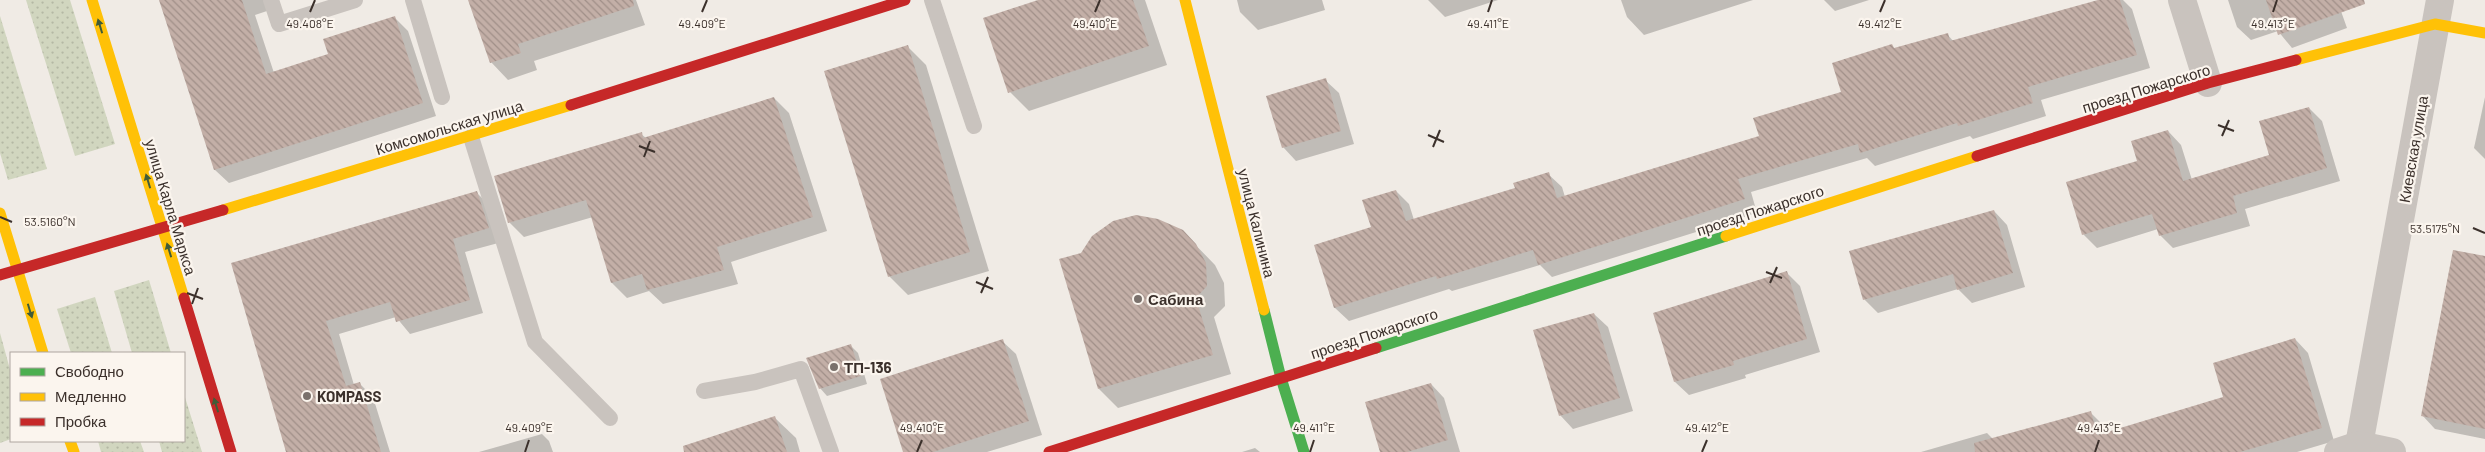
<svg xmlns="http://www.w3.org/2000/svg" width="2485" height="452" viewBox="0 0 2485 452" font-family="Barlow,sans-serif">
<defs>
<pattern id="grass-dots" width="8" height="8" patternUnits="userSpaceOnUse" patternTransform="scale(1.25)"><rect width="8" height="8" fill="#d1d6bf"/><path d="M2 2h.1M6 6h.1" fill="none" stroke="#b4b8a4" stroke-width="1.8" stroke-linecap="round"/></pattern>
<pattern id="building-back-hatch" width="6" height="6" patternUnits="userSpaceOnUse" patternTransform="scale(1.25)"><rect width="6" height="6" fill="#c3afa7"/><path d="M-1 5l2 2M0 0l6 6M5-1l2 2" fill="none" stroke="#a08f88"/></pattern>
</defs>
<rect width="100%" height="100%" fill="#f0ebe5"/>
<g fill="url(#grass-dots)">
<polygon points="26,0 70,0 115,144 75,156"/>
<polygon points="0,16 47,169 8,180 0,153"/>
<polygon points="149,280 171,353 132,353 114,291"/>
<polygon points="95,297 112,353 71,353 57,309"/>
<polygon points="0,333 11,373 11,439 0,443"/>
<polygon points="184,394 202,452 162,452 159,441 184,441"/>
<polygon points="98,441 140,441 144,452 101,452"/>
</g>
<g fill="#0003">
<polygon points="160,0 266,0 270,10 255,15 274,73 330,55 395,18 408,31 436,116 229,183 215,170"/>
<polygon points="470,0 636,0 645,25 534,61 537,70 508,80 491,62"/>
<polygon points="1042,0 1145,0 1167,65 1029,111 1010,92"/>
<polygon points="1237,0 1322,0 1325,10 1258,30 1240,12"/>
<polygon points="1428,0 1498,0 1445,17"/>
<polygon points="1621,0 1753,0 1644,35 1627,17"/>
<polygon points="1824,0 1869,0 1835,11"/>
<polygon points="2102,0 2123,0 2132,9 2150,68 2041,100 2046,116 1973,139 1970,136 1875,166 1867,158 1751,192 1757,213 1552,277 1540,265 1452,291 1449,289 1349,321 1335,308 1316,246 1372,228 1396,191 1409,204 1414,220 1516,189 1548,174 1562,187 1565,197 1760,137 1843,93 1892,46 1895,49 1947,34 1954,42"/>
<polygon points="2228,0 2337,0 2347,28 2292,48 2278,31 2251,40 2237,27"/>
<polygon points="907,46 926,65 989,271 908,295 889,276"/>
<polygon points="1325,80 1339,93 1354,144 1296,161 1283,147"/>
<polygon points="2485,97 2485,159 2474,148"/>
<polygon points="774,98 789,113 827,231 731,262 738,284 663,304 649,291 627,298 612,283 593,217 524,237 509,222 641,134 646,138"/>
<polygon points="2309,108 2322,121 2340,181 2245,209 2250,226 2173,248 2160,235 2158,229 2097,248 2083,234 2138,162 2168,131 2181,145 2192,180 2271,156"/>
<polygon points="477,193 490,206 502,242 465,252 483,313 410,334 396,317 339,334 354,385 360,384 373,397 390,452 288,452 232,264"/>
<polygon points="1994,211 2007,225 2025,287 1972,303 1958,289 1878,313 1864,299"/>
<polygon points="1182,231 1215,265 1224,283 1225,306 1214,317 1231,374 1118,408 1099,389 1060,260"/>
<polygon points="2485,258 2485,439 2435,429 2422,415"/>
<polygon points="1787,273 1800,286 1820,352 1745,375 1746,378 1689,395 1675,382 1655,313"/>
<polygon points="1594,314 1608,327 1633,411 1573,429 1560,415"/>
<polygon points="2295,339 2308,353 2334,441 2297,452 1921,452 1987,433 1993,439 2090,412 2104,426 2106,434 2225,398"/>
<polygon points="1002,341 1016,354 1042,435 987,452 905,452"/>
<polygon points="851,346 858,353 867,384 827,396 820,388"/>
<polygon points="1431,384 1444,398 1460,452 1381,452"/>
<polygon points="775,418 796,438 800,452 716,452"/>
<polygon points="542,434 549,441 553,452 479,452"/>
<polygon points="1255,448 1260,452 1242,452"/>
</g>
<g fill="url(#building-back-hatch)">
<polygon points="159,0 242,0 266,74 328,54 323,39 395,16 423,103 214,170"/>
<polygon points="468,0 633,0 634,6 518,44 521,53 490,63"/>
<polygon points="1038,0 1133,0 1149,46 1008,93 983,18"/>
<polygon points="2098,0 2120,0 2137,55 2028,87 2033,103 1958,126 1957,123 1860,153 1858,144 1738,179 1745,199 1538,265 1533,250 1437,279 1436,276 1334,308 1314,245 1371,227 1362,200 1396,190 1406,221 1515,188 1513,183 1549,172 1557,198 1759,136 1753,118 1841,92 1832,63 1892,44 1894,48 1948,33 1950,41"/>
<polygon points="2266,0 2364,0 2365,4 2278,35"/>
<polygon points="908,45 970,252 888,277 824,71"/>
<polygon points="1326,78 1341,131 1282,148 1266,96"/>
<polygon points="774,97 813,217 717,247 724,270 647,290 642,274 611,283 586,200 508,223 494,176 642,132 643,138"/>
<polygon points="2309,107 2327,168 2233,196 2237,213 2159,236 2152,214 2082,235 2066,182 2137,161 2131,141 2168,130 2183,181 2269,155 2259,121"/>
<polygon points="477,191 489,228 453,239 470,300 396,322 390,302 326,321 346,386 360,382 381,452 286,452 231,263"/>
<polygon points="1994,210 2013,273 1957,290 1953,274 1863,300 1849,251"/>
<polygon points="1136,215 1158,219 1183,230 1196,244 1206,263 1207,286 1196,298 1213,355 1098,389 1059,259 1081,253 1092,236 1113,221"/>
<polygon points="2453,250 2485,256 2485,429 2421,416"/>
<polygon points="1787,271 1807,339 1733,361 1734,365 1674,382 1653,313"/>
<polygon points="1594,313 1620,398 1559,416 1533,330"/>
<polygon points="2295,338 2322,428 2240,452 1975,452 1974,443 2091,411 2097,435 2223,397 2213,363"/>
<polygon points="1003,339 1029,421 933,452 903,452 880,379"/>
<polygon points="851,344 861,376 819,389 806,358"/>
<polygon points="1431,383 1448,440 1407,452 1380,452 1365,402"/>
<polygon points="775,416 787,452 684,452 683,446"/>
</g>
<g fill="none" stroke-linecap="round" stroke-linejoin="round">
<g stroke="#c9c3be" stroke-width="16">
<polyline points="271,0 279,24 355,0"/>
<polyline points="413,0 442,97"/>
<polyline points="932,0 974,126"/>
<polyline points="471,137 535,342 610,418"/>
<polyline points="704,391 755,382 801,369 831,452"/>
</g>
<g stroke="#c9c3be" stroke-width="28">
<polyline points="2182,0 2208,83"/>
<polyline points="2359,445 2440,0"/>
<polyline points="2338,452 2359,445 2392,452"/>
</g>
<g stroke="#4caf50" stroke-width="11">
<polyline points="1264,310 1281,378 1304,452"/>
<polyline points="1376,348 1726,236"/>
</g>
<g stroke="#ffc107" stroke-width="11">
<polyline points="92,0 184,298"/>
<polyline points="1185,0 1264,310"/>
<polyline points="2296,60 2435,24 2485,33"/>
<polyline points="223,210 571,105"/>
<polyline points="0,213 43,353"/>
<polyline points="1726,236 1977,156"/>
<polyline points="70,441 74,452"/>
</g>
<g stroke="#c62828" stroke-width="11">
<polyline points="571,105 905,0"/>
<polyline points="1977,156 2208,83 2296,60"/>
<polyline points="0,275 223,210"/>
<polyline points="184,298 231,452"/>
<polyline points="1049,452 1376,348"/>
</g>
</g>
<defs><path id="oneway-solid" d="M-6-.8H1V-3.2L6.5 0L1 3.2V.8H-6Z" transform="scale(1.25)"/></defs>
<g fill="#415c38">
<use href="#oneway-solid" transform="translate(100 26) rotate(-107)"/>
<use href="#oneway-solid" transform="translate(148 181) rotate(-107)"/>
<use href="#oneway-solid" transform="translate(169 250) rotate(-107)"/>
<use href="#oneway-solid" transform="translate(30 311) rotate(73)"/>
<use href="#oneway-solid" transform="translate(216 405) rotate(-107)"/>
</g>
<path fill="none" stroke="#3b302b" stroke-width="2" d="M310,12L315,0M702,12L707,0M1095,12L1100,0M1488,12L1492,0M1880,12L1885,0M2273,12L2277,0M2218,125L2234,131M1428,135L1444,142M2222,136L2229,120M639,146L655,152M1433,147L1440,130M644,157L650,141M0,217L12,222M2473,228L2485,233M1766,272L1782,278M976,282L993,289M1770,283L1777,267M187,293L203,299M981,293L988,277M192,304L198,288M525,452L529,440M917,452L922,440M1310,452L1314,440M1702,452L1707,440M2095,452L2099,440"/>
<g fill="#7a716c" stroke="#fbf5ee" stroke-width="2">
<circle cx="1138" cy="299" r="5"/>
<circle cx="834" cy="367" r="5"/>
<circle cx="307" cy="396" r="5"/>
</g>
<g text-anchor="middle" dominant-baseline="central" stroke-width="4.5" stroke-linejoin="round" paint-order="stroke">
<g font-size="15" fill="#3b302b" stroke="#fbf5ee">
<text transform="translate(2146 88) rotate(-17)">проезд Пожарского</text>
<text transform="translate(449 127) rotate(-17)">Комсомольская улица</text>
<text transform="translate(2413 149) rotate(-80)">Киевская улица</text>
<text transform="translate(171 207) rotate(73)">улица Карла Маркса</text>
<text transform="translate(1760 210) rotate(-18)">проезд Пожарского</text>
<text transform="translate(1257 223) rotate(76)">улица Калинина</text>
<text transform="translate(1374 333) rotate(-18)">проезд Пожарского</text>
</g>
<g font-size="15" font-weight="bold" fill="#3b302b" stroke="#fbf5ee" text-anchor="start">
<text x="1148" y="299">Сабина</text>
<text x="844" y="367">ТП-136</text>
<text x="317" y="396">KOMPASS</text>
</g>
</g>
<g font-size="12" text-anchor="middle" fill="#3b302b" stroke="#fbf5ee" stroke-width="4.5" stroke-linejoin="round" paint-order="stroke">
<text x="702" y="28">49.409°E</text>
<text x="1095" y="28">49.410°E</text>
<text x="310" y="28">49.408°E</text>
<text x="1488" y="28">49.411°E</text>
<text x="1880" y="28">49.412°E</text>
<text x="2273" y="28">49.413°E</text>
<text x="50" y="226">53.5160°N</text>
<text x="2435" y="233">53.5175°N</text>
<text x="529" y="432">49.409°E</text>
<text x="922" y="432">49.410°E</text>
<text x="1314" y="432">49.411°E</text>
<text x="1707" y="432">49.412°E</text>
<text x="2099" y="432">49.413°E</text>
</g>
<rect x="10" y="352" width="175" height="90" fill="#fbf5ee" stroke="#aea6a0"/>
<rect x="20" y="368" width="25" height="8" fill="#4caf50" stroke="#aea6a0"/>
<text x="55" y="377" font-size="15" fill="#3b302b">Свободно</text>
<rect x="20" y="393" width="25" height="8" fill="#ffc107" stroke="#aea6a0"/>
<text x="55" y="402" font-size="15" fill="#3b302b">Медленно</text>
<rect x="20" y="418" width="25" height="8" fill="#c62828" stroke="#aea6a0"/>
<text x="55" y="427" font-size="15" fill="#3b302b">Пробка</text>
</svg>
